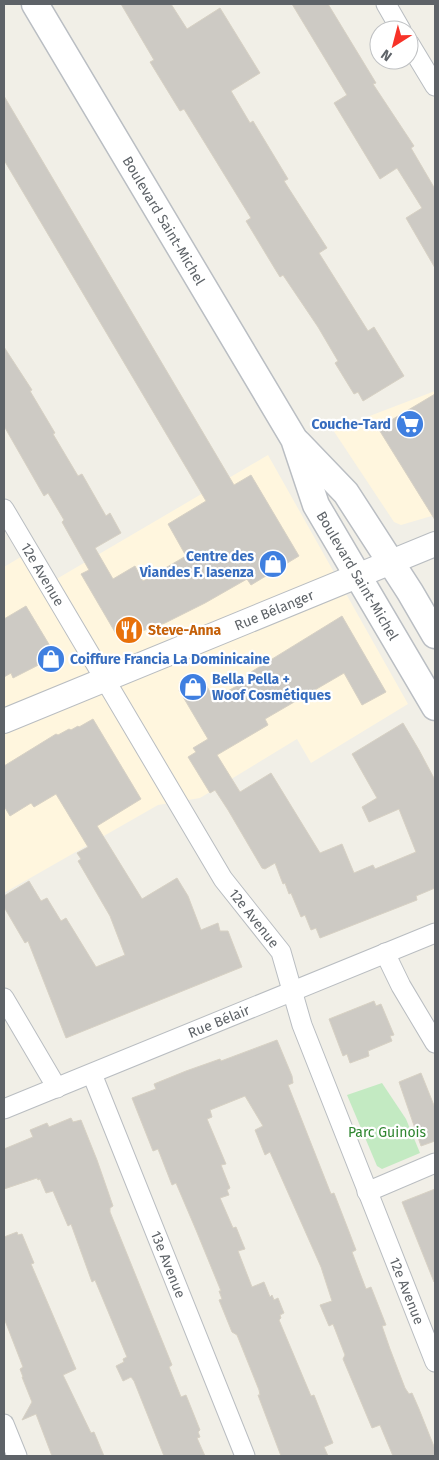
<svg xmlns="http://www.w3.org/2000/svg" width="439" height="1460" viewBox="0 0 439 1460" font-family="'Fira Sans',sans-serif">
<rect width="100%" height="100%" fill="#f1efe7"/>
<g fill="#fff6de">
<polygon points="435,391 435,515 401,525 394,522 333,430"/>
<polygon points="268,455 408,704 311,763 297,739 200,798 158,805 4,893 4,567 29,552 48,584"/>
</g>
<polygon fill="#c3eac2" points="382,1083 406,1119 420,1153 382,1169 377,1166 347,1095"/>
<g fill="#cdcac4" stroke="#d7d1c4">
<polygon points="121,4 171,4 187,29 220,8 260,73 231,91 250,123 253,121 288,179 284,181 327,248 319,253 368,331 374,327 404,376 363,401 358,392 354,394 335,363 338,361 318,327 283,275 280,277 275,269 246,221 251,218 184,109 180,111 150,62 154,60"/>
<polygon points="292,4 328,4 376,83 373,84 414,146 411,148 435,189 435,268 406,218 422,208 397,168 380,179 334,103 347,95"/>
<polygon points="4,96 234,485 251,475 299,556 251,585 247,579 205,603 165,623 119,639 81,574 89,570 62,522 64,520 48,493 44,496 4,426 4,347 32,390 30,391 55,433 53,434 78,476 82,474 106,516 110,513 121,533 95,548 113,579 135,566 143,581 186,556 168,524 206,501 4,160"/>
<polygon points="435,394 435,520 378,428"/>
<polygon points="26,606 56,656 13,678 11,673 4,677 4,619"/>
<polygon points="342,616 386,692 362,705 344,673 265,719 268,725 217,755 240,792 271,773 320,853 342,844 354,873 373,865 375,869 416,852 399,809 369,822 362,807 377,798 352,754 403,723 419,750 435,780 435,888 416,896 417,900 320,938 316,928 311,930 305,915 301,917 291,893 289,894 285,883 283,884 275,863 265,869 262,868 228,810 215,790 210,793 188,757 196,752 193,748 208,739 179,690 201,676 214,699 254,676 251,672"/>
<polygon points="93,719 141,799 97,826 142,899 177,878 188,896 201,930 218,923 220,931 228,931 242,967 66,1038 28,941 25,943 4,907 4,896 29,881 41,901 47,898 61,921 66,918 96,967 125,955 110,916 78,861 81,859 77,853 88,847 56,794 34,807 31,803 10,816 4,806 4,766 56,734 58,735 69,729 71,730 78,726 79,727"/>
<polygon points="374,1001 376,1006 381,1004 394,1035 390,1036 392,1041 368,1051 369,1056 350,1063 347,1054 343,1056 329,1019"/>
<polygon points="277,1040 292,1076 293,1083 288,1085 331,1194 334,1193 348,1229 356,1250 352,1252 366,1289 371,1287 386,1325 382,1326 390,1349 405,1388 409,1394 412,1393 419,1409 435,1449 435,1456 393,1456 380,1425 372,1428 343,1359 345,1355 333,1324 329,1326 320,1305 332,1301 321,1267 270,1152 265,1155 255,1130 263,1126 245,1096 210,1110 212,1117 207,1119 226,1164 221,1165 230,1188 227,1190 229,1195 220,1198 233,1228 236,1227 245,1249 238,1251 252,1287 264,1282 270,1297 272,1295 274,1300 278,1298 284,1313 280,1315 281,1318 279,1320 311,1396 314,1395 333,1443 324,1447 328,1456 281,1456 258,1395 260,1395 259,1390 237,1335 232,1332 219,1300 222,1299 219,1291 221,1291 196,1230 176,1183 172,1185 158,1149 153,1151 132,1098 156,1089 154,1084 186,1071 220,1059 221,1061"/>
<polygon points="421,1073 435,1108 435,1141 421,1146 399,1082"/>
<polygon points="71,1118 73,1122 81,1120 97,1160 113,1206 110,1208 110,1212 172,1365 169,1367 181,1397 186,1395 200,1430 198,1432 200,1437 197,1438 205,1456 164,1456 134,1381 131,1377 123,1381 116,1366 124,1362 123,1359 127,1357 95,1280 92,1282 71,1224 68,1226 53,1191 46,1193 40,1179 38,1180 37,1178 4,1189 4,1149 33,1137 30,1130 47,1123 49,1127"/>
<polygon points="435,1189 435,1282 434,1282 402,1202"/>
<polygon points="17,1232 18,1235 22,1234 34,1263 31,1264 76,1369 63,1375 91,1433 94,1432 104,1456 52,1456 36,1414 22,1420 32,1402 22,1377 23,1377 20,1369 23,1367 4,1318 4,1237"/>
</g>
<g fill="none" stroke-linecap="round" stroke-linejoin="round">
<defs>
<g id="minor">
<polyline points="386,4 401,30"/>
<polyline points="409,43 435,86"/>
<path id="s1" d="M4,509L223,879L281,952L302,1025L435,1362"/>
<polyline points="385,953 401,986 435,1043"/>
<polyline points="4,998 57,1088"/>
<path id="s2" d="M92,1074L245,1456"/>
<path id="s3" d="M4,1109L435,933"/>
<polyline points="367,1192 435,1163"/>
<polyline points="4,1424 17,1456"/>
</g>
<g id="tertiary">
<path id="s4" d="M4,721L435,544"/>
</g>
<g id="secondary">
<path id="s5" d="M35,4L294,439L316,505L435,707"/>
<polyline points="298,443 346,493 410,592 435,635"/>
</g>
</defs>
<use href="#minor" stroke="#b9bdc1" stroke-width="21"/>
<use href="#tertiary" stroke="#b9bdc1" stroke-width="26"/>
<use href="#secondary" stroke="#babec3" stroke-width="29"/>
<use href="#minor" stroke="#fff" stroke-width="19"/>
<use href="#tertiary" stroke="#fff" stroke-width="24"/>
<use href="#secondary" stroke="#fff" stroke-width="26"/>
</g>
<defs>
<symbol id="supermarket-disc" viewBox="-11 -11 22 22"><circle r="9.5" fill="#3f7fe0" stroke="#fff"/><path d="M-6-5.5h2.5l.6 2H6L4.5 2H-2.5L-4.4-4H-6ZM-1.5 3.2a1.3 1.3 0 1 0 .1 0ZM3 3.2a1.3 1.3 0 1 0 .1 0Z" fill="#fff"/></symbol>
<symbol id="shop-disc" viewBox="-11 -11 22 22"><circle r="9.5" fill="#3f7fe0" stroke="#fff"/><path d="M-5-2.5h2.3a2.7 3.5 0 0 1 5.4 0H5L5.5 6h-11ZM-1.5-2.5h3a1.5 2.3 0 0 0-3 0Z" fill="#fff"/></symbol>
<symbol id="restaurant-disc" viewBox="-11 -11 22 22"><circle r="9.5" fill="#e8710a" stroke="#fff"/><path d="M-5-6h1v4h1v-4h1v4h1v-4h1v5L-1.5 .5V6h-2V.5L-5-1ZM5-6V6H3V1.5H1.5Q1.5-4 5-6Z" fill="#fff"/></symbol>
</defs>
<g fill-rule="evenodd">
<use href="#supermarket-disc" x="394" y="408" width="32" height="32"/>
<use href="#shop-disc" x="257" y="548" width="32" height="32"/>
<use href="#restaurant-disc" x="113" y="614" width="32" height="32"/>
<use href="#shop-disc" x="35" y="643" width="32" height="32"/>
<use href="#shop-disc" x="177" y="671" width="32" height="32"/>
</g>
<g text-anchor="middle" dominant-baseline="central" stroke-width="4.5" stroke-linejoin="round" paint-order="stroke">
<g font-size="14" fill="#5e6368" stroke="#fff">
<text stroke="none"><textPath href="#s5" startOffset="252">Boulevard Saint-Michel</textPath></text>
<text stroke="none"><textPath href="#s1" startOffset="76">12e Avenue</textPath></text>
<text stroke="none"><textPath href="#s5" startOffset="658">Boulevard Saint-Michel</textPath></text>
<text stroke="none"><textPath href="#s4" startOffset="292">Rue Bélanger</textPath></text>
<text stroke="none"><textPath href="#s1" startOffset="480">12e Avenue</textPath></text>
<text stroke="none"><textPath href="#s3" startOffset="232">Rue Bélair</textPath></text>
<text stroke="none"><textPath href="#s2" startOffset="205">13e Avenue</textPath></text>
<text stroke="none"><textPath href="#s1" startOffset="885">12e Avenue</textPath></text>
</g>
<g font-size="14" font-weight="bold" fill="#366cbe" stroke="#fff" text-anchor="end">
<text x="391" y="424">Couche-Tard</text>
<text x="254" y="556">Centre des<tspan x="254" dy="16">Viandes F. Iasenza</tspan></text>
<text x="70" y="659" text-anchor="start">Coiffure Francia La Dominicaine</text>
<text x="212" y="679" text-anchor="start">Bella Pella +<tspan x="212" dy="16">Woof Cosmétiques</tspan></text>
</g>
<g font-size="14" font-weight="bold" fill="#c56008" stroke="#fff" text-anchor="start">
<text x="148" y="630">Steve-Anna</text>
</g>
<g font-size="14" fill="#2f8630" stroke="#fff">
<text x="387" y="1132">Parc Guinois</text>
</g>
</g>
<rect width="439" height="1460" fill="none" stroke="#5e6368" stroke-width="10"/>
<g transform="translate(394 45) rotate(216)"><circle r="24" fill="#ffffff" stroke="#bfc1c3"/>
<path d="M0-4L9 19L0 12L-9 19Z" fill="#f73228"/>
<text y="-8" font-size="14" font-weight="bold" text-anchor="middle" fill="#5e6368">N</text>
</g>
</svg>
